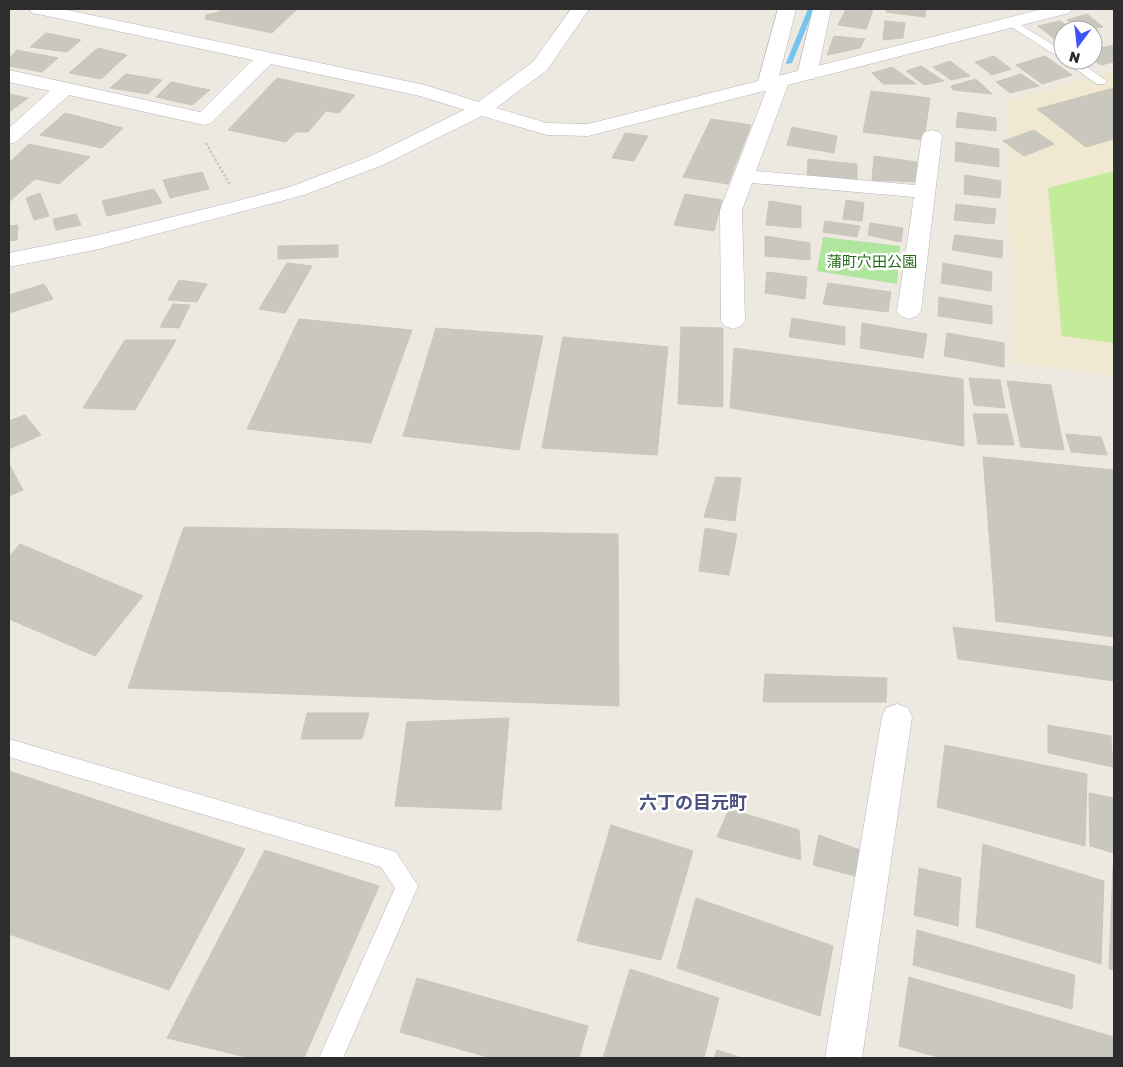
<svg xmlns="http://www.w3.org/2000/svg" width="1123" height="1067" viewBox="0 0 1123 1067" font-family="'Golos Text','Noto Sans JP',sans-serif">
<rect width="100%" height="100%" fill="#eee9e0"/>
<polygon fill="#f0e8d0" points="1114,71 1114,376 1012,362 1008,101"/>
<polygon fill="#afe59d" points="823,237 900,246 897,284 817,271"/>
<polygon fill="#c2ec98" points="1114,171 1114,343 1062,336 1048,188"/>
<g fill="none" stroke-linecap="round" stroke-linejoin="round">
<polygon fill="#73c5f0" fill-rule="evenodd" points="808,9 814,9 792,63 787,64 786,63"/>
</g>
<g fill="#cac7be" stroke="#cac6b9">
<polygon points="219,9 297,9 272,33 205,19 206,15 219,12 221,9"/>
<polygon points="846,9 873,9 866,29 838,25"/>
<polygon points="887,9 926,9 925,17 886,12"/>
<polygon points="1087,14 1103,27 1081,30 1067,20"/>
<polygon points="885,21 905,23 903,38 883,40"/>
<polygon points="1060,21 1073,30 1063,30 1063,39 1057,41 1038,26"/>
<polygon points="46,33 81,40 67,52 30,47"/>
<polygon points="834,36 865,39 860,48 827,55"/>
<polygon points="1114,45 1114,62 1101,65 1093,60 1093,50"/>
<polygon points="98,48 127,55 101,79 69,73"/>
<polygon points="17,50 58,58 42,72 9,66 9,59"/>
<polygon points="994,56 1011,69 992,75 975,62"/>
<polygon points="1045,56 1072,75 1042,84 1016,65"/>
<polygon points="950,61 970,76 951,80 933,67"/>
<polygon points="921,66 944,81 924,85 906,71"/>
<polygon points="892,67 916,84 883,84 872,73"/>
<polygon points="126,74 162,80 148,94 110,88"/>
<polygon points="1021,74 1039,86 1010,93 996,82"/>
<polygon points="277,78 355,95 339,113 326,111 308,132 296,132 286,142 228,130"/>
<polygon points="976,79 992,94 953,90 951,86"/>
<polygon points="171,82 210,90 192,105 156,97"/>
<polygon points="1114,88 1114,139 1086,147 1037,109"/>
<polygon points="871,91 930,98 924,140 863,132"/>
<polygon points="9,94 28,98 9,112"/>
<polygon points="958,112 996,118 996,131 956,127"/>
<polygon points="65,113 123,128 102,148 40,135"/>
<polygon points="711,119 751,125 728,184 683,177"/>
<polygon points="792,127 837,136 834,153 787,145"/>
<polygon points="1034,130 1054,144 1024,156 1003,141"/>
<polygon points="625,133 648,136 634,161 612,158"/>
<polygon points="956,142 999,149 999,167 955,161"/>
<polygon points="29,144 90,157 59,184 35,179 9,202 9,163"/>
<polygon points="874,156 917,162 916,182 872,180"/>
<polygon points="808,159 857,164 857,179 807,176"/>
<polygon points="202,172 209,189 170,198 163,180"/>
<polygon points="965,175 1001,181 1000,198 964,194"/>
<polygon points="154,189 162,203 107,216 102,201"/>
<polygon points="40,193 49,216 34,220 26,198"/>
<polygon points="685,194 722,200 714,231 674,225"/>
<polygon points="846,200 864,203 862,221 843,219"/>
<polygon points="769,201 801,206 801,228 766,225"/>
<polygon points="956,204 996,209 994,224 954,220"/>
<polygon points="76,214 81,225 56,230 53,219"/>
<polygon points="825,221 860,226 857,237 823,232"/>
<polygon points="870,223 903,228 901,242 868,235"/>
<polygon points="18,225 17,240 9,241 9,226"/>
<polygon points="955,235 1003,241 1002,258 952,250"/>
<polygon points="765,236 810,243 810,260 765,256"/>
<polygon points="338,245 338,257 278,259 278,246"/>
<polygon points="287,263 312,266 285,313 259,309"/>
<polygon points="943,263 992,272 991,291 941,283"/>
<polygon points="767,272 807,277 805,299 765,293"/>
<polygon points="179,280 207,284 197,302 168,300"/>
<polygon points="828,283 891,292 888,312 823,304"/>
<polygon points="44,284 53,299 9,313 9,295"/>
<polygon points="939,297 992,306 992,324 938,316"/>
<polygon points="173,304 190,305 179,328 160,327"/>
<polygon points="792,318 845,327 845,345 789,337"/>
<polygon points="299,319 412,330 371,443 247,429"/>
<polygon points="862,323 927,334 923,358 860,348"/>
<polygon points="681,327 723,328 723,407 678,404"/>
<polygon points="436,328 543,336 519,450 403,436"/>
<polygon points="947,333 1004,343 1004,367 944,356"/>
<polygon points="563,337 668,347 657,455 542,448"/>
<polygon points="125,340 176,340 135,410 83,408"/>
<polygon points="734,348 963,379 964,446 730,408"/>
<polygon points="969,378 1000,380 1005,408 974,405"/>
<polygon points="1007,381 1051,385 1064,450 1021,447"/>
<polygon points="973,414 1007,414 1014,445 978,444"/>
<polygon points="25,415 41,435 9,449 9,421"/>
<polygon points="1066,434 1101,437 1107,455 1071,452"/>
<polygon points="983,457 1114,470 1114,637 996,621"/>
<polygon points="9,464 23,490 9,496"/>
<polygon points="716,477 741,478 735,521 704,517"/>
<polygon points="184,527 618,534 619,706 128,688"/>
<polygon points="705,528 737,534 729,575 699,571"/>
<polygon points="20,544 143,596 95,656 9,619 9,557"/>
<polygon points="953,627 1114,647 1114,681 958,659"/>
<polygon points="765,674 887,678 886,702 763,702"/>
<polygon points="307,713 369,713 362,739 301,739"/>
<polygon points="509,718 501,810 395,806 407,722"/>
<polygon points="1048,725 1111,736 1113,767 1048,753"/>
<polygon points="945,745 1087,774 1085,846 937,807"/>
<polygon points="9,771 245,849 169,990 9,934"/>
<polygon points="1089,793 1114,798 1114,853 1090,846"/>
<polygon points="729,809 799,830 801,860 717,837"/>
<polygon points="611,825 693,851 661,960 577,941"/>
<polygon points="819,835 860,850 855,876 813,865"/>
<polygon points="983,844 1104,881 1101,964 976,927"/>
<polygon points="265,850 379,886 304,1058 250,1058 167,1038"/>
<polygon points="1113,865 1114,866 1114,970 1109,969"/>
<polygon points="919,868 961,878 958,926 914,915"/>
<polygon points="696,898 833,946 820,1016 677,968"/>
<polygon points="917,930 1075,975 1072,1009 913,965"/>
<polygon points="630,969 719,998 704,1058 603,1058"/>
<polygon points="909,977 1114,1037 1114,1058 941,1058 899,1046"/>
<polygon points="417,978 588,1026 579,1058 491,1058 400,1032"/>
<polygon points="717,1050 742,1058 714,1058"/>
</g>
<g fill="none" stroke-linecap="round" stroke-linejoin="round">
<defs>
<g id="lane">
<polygon points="1011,19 1063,51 1063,60 1007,24 1005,22"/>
<polygon points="1063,60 1077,60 1107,81 1105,84 1097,84"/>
<polygon points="9,739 396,852 418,886 343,1058 319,1058 395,888 381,867 9,757"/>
</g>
<g id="street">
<polygon points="29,9 62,9 425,85 488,105 491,109 488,113 481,115 420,96 271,64 211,123 204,125 69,95 16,142 9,144 9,128 50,91 9,82 9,70 200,112 253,60 38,14 32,13"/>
<polygon points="778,9 796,9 779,76 786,78 789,82 756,171 915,185 922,136 925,132 932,130 939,132 942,136 921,311 917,316 909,319 901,316 897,311 914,197 752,183 742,210 745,321 741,326 733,329 725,326 721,321 720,210 766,91 760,89 757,85"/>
<polygon points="813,9 831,9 817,75 814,79 800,79 797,75"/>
<polygon points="897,704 908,708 912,717 862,1058 825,1058 882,717 886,708"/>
</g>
<polygon id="secondary" points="571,9 589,9 547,70 496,108 547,123 588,124 1043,9 1072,9 1069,13 588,136 547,135 482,116 385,164 304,195 99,249 9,267 9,253 99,235 229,203 290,187 371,156 474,105 533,62"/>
</defs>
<use href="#lane" stroke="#b3b5c0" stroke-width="1"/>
<use href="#street" stroke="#b3b5c0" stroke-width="1"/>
<use href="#secondary" stroke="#b3b5c0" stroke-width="1"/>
<polyline stroke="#c8c8c8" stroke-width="2.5" stroke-dasharray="2.5 2" stroke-linecap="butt" points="206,143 230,185"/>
<use href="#lane" fill="#fff" fill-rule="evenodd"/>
<use href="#street" fill="#fff" fill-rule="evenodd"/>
<use href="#secondary" fill="#fff" fill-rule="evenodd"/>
</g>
<g text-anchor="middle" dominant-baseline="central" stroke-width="5" stroke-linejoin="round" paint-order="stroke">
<g font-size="15" fill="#256d1a" stroke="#fff">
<text x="872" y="261">蒲町穴田公園</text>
</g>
<g font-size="18" font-weight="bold" fill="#4c517f" stroke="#fff">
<text x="693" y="802">六丁の目元町</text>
</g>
</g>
<rect width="1123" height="1067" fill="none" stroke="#2d2d2d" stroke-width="20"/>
<g transform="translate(1078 45) rotate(195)"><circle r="24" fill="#ffffff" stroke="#ababab"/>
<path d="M0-4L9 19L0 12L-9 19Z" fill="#4053fb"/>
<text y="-8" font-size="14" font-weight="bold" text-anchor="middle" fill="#2d2d2d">N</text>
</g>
</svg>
